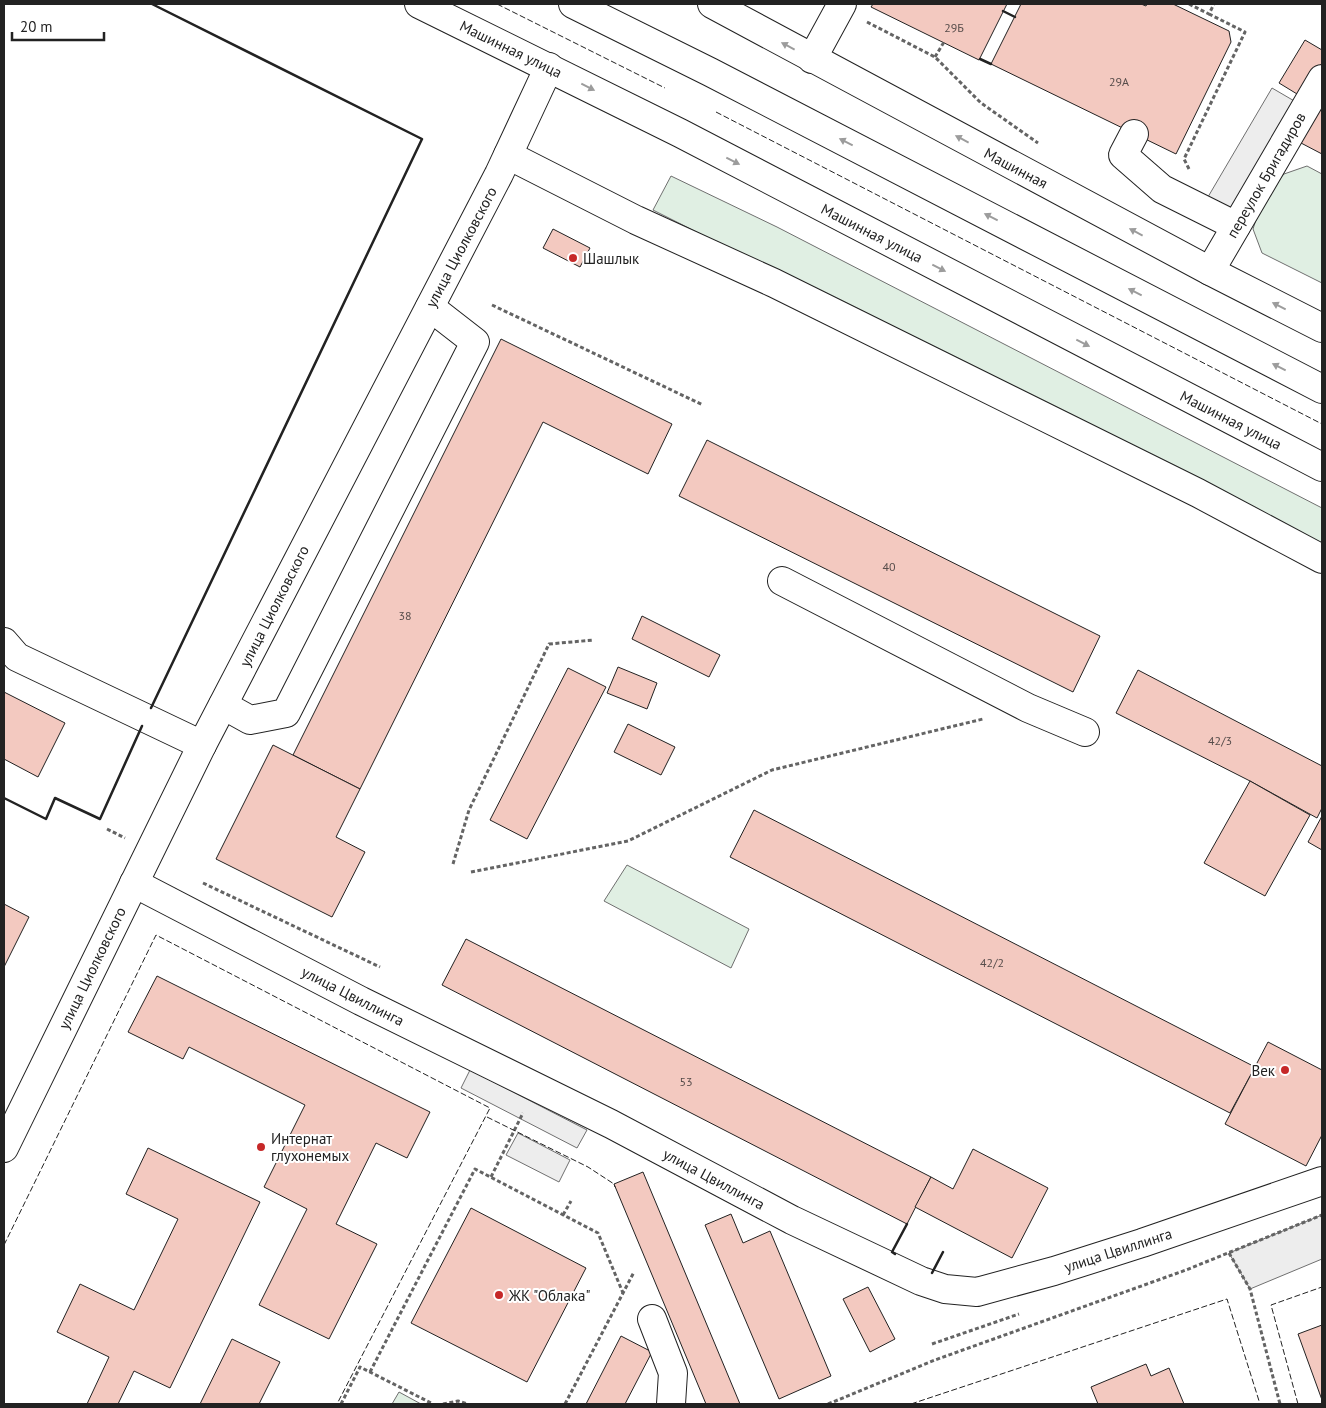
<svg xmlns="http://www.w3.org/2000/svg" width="1326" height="1408" viewBox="0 0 1326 1408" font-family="'PT Sans',sans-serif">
<rect width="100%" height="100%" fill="#fff"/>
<g fill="#e0efe3" stroke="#6f6f6f">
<polygon points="1307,166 1322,174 1322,283 1262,253 1253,229 1263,198 1284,174"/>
<polygon points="671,176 777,227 1322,508 1322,547 653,210"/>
<polygon points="627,865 749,929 731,968 604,901"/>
<polygon points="399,1392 421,1404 392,1404"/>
</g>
<g fill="#ededed" stroke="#6f6f6f">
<polygon points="1272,88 1296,102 1228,216 1205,202"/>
<polygon points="470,1070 587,1130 577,1148 461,1088"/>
<polygon points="518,1133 570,1160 559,1182 506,1155"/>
<polygon points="1322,1215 1322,1259 1250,1289 1229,1253"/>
</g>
<g fill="#f3c9c0" stroke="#222">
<polygon points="873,4 1007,4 979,60 871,7"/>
<polygon points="1021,4 1141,4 1146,6 1147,4 1173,4 1229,31 1231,42 1176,154 991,64"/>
<polygon points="1305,40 1322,50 1322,63 1302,97 1279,83"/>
<polygon points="1322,101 1322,154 1301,143"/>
<polygon points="553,229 590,248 580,267 543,248"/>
<polygon points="501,339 672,424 648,474 543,422 360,789 293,755"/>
<polygon points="707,440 1100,636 1073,692 679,496"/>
<polygon points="642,616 720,655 709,677 632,639"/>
<polygon points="618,667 657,683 647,709 607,693"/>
<polygon points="568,668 606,687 527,839 490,820"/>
<polygon points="1138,670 1322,766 1322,808 1317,818 1250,781 1116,713"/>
<polygon points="4,692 65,723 38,777 4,759"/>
<polygon points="628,724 675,747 661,775 614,752"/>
<polygon points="273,745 360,789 336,837 365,852 332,917 216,859"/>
<polygon points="1250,781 1310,815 1265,896 1204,863"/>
<polygon points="754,810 1255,1067 1230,1113 730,857"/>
<polygon points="1322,816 1322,850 1308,842"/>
<polygon points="4,904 29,917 4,967"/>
<polygon points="466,939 931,1177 907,1224 442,985"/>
<polygon points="157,976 430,1112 407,1158 376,1143 336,1224 377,1244 329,1339 259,1305 307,1209 264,1187 305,1105 189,1047 183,1059 128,1032"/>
<polygon points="1268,1042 1322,1070 1322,1135 1306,1166 1225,1124"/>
<polygon points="148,1148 260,1202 170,1388 134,1371 118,1404 87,1404 109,1357 57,1332 80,1284 134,1310 178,1219 126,1194"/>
<polygon points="973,1149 1048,1188 1012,1258 915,1207 931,1177 953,1189"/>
<polygon points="643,1172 740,1404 706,1404 614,1184"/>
<polygon points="471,1208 586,1268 527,1382 411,1323"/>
<polygon points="731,1214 743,1243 770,1231 831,1376 779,1399 705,1225"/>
<polygon points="868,1287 895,1339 870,1352 843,1299"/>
<polygon points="1322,1325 1322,1400 1298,1334"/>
<polygon points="621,1336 652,1352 625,1404 586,1404"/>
<polygon points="232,1339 280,1362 259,1404 200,1404"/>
<polygon points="1146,1364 1151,1376 1169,1368 1184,1404 1098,1404 1091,1387"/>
</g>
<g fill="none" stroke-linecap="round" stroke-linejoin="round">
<defs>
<g id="minor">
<polyline points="712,4 1210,271 1322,328"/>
<polyline points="812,59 842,4"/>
<polyline points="1134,134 1123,155 1162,189 1236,226"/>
<polyline points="508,155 636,220 774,283 1198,493 1322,559"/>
<polyline points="1210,271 1322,79"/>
<polyline points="782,581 1028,708 1085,732"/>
<polyline points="4,642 17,657 202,745"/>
<polyline points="223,705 250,720 286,713 475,342 430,307"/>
<polyline points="134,883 361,1001 611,1124 792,1220 921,1281 945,1289 977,1292 1054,1271 1142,1243 1322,1181"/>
<polyline points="4,1148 202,745 499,174 549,67"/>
<polyline points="652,1319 673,1373 671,1404"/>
</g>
<g id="major">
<polyline points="419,4 680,133 1322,467"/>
<polyline points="573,4 710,72 1322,389"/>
</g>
</defs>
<use href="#minor" stroke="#222" stroke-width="30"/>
<use href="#major" stroke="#222" stroke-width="30"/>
<g stroke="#646464" stroke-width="3" stroke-dasharray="4 2.5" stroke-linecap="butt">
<polyline points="1189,4 1209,14 1214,4"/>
<polyline points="867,22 935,57 981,103 1038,143"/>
<polyline points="935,57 944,42"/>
<polyline points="1189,169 1184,159 1245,32 1209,14"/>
<polyline points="492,305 703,405"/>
<polyline points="107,829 125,838"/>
<polyline points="453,864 469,810 549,644 594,640"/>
<polyline points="471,872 628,841 772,770 983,719"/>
<polyline points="203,883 380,967"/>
<polyline points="491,1177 523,1113"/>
<polyline points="563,1215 571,1201"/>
<polyline points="1229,1253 1250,1289 1280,1404"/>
<polyline points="932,1344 1019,1314"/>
<polyline points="370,1372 475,1169 598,1233 623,1293"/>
<polyline points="341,1404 360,1367 433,1404"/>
<polyline points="443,1404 458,1401 468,1404"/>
<polyline points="565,1404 634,1272"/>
<polyline points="828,1404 935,1360 1186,1270 1322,1215"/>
</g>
<use href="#minor" stroke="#fff" stroke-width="28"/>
<use href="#major" stroke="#fff" stroke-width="28"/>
<g stroke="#222" stroke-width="1" stroke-dasharray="6 2.5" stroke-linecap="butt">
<polyline points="497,4 665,88"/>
<polyline points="716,112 1322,424"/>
<polyline points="487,1117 588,1167 614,1184 615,1187"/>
<polyline points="4,1245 156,935 490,1108 337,1404"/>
<polyline points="911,1404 1227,1299 1260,1404"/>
<polyline points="1298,1404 1271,1305 1322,1287"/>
</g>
<g stroke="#222" stroke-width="2.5">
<polyline points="1003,11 1015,17"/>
<polyline points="980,59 991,64"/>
<polyline points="151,708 422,139 152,4"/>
<polyline points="4,798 46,819 55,798 100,819 142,726"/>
<polyline points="895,1254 892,1252 907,1224"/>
<polyline points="932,1273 943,1252"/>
</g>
</g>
<defs><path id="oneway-solid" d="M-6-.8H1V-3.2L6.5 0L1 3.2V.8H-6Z" transform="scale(1.25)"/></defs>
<g fill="#9c9c9c">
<use href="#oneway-solid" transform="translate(788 46) rotate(-152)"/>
<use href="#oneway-solid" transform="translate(588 87) rotate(27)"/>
<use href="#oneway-solid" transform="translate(962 139) rotate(-152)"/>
<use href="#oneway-solid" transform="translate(846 142) rotate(-153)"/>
<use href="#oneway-solid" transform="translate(733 161) rotate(27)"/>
<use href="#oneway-solid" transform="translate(991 217) rotate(-153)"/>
<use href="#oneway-solid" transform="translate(1136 232) rotate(-152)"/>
<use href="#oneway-solid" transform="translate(939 268) rotate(27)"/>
<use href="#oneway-solid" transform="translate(1135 292) rotate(-153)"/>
<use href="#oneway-solid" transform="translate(1279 306) rotate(-153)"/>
<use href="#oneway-solid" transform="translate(1083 343) rotate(27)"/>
<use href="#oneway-solid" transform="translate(1279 367) rotate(-153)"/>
</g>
<g fill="#c62828" stroke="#fff" stroke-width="2">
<circle cx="573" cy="258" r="5"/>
<circle cx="1285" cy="1070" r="5"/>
<circle cx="261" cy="1147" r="5"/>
<circle cx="499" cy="1295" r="5"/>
</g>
<g text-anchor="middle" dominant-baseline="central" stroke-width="4" stroke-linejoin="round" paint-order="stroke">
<g font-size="12" fill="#564c4a">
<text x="954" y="27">29Б</text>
<text x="1119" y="81">29А</text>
<text x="889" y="566">40</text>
<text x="405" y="615">38</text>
<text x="1220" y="740">42/3</text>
<text x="992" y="962">42/2</text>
<text x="686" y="1081">53</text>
</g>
<g font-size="15" fill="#222" stroke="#fff">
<text transform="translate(511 49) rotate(26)">Машинная улица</text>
<text transform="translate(1016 168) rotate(28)">Машинная</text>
<text transform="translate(1266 175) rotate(-60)">переулок Бригадиров</text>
<text transform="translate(872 233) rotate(27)">Машинная улица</text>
<text transform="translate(461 247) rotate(-62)">улица Циолковского</text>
<text transform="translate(1231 420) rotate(27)">Машинная улица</text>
<text transform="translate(274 606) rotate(-63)">улица Циолковского</text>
<text transform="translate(92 968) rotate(-64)">улица Циолковского</text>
<text transform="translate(353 996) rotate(27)">улица Цвиллинга</text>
<text transform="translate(714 1179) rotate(28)">улица Цвиллинга</text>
<text transform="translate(1118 1250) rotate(-18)">улица Цвиллинга</text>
</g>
<g font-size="15" fill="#222" stroke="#fff" text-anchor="start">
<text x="583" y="258">Шашлык</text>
<text x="1275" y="1070" text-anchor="end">Век</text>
<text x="271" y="1138">Интернат<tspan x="271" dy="17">глухонемых</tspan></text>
<text x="509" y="1295">ЖК "Облака"</text>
</g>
</g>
<rect width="1326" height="1408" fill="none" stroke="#222222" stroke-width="10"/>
<path d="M12 32v8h92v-8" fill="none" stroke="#222222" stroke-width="2.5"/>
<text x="20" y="32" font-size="15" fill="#222222" stroke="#ffffff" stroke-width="4" paint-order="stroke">20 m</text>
</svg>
